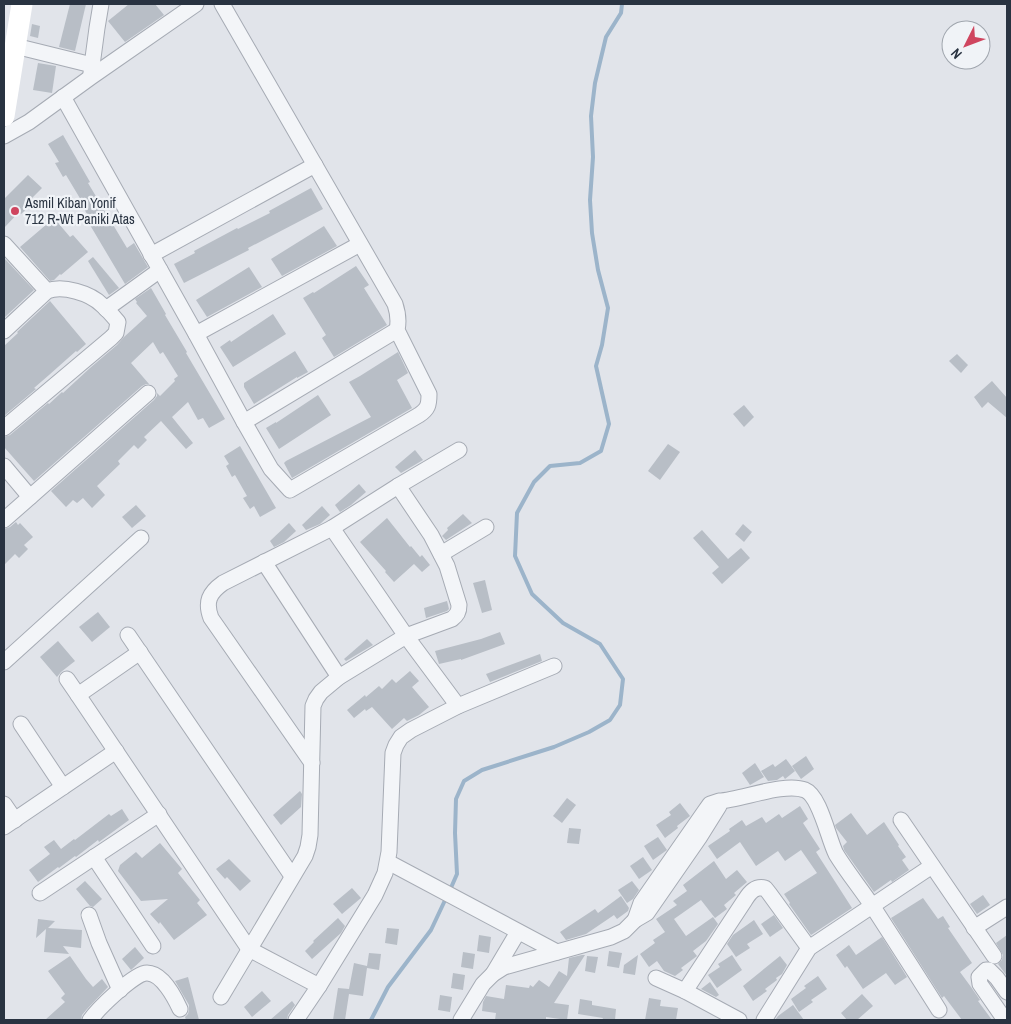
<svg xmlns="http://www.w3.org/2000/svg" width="1011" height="1024" viewBox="0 0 1011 1024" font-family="'Archivo Narrow',sans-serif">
<rect width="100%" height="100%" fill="#e1e4ea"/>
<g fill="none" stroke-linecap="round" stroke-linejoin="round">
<g stroke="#9cb4ca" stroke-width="4">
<polyline points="450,890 457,874 455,833 456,799 464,781 482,770 554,747 589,732 610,720 620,705 623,679 600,644 563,623 532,594 515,556 517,513 534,482 550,466 580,463 601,451 609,424 596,366 602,345 608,308 598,270 592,233 590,200 593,157 591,116 595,83 606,37 621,13 622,4"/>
<polyline points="371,1020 388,987 431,930 447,896"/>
</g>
</g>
<g fill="#b8bec6">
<polygon points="70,4 86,4 75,51 59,47"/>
<polygon points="129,4 155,4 164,15 125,42 108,21"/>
<polygon points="32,24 40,26 38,38 30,36"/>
<polygon points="38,63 56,66 52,93 33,90"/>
<polygon points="63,135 90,182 88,183 127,248 134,243 148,267 125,284 90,225 93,223 82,206 84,205 66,175 63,177 55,163 59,162 48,144"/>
<polygon points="28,175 42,188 28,202 31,205 21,214 19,212 4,228 4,199"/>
<polygon points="311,188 323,209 248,248 249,250 184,283 174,264 195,253 194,251 224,235 237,228 238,229 270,213 269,211"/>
<polygon points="54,218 70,237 73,235 88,252 61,275 60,274 54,280 50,281 20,247"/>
<polygon points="324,226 337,246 282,276 271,259"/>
<polygon points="93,257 119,288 109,295 88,261"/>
<polygon points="5,259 34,290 5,317 4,316 4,261"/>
<polygon points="356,266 369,285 364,288 387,325 334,357 322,338 326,335 303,298 313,292 314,293"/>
<polygon points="249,267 262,287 207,317 196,300"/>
<polygon points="151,288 166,314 165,315 187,352 186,353 225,419 209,428 203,418 198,420 188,402 172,417 193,443 186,449 161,421 144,437 147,440 138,449 134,445 118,461 120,464 97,486 105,495 92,508 83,498 77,503 73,500 66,507 51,491 154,400 157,396 157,393 160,396 175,381 174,379 178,376 163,352 160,354 153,342 131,363 149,384 146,384 142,386 34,481 4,447 4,437 10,435 48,403 49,404 62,392 63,393 90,368 117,345 124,337 147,316 136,303 137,302 135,299"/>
<polygon points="50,301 86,344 77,352 76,351 49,375 34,388 36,389 4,416 4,346 18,333 17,332"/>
<polygon points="273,314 286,334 233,367 220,347 230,340 231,342"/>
<polygon points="295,351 308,372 297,378 297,377 254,404 244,387 244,383"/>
<polygon points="398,352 408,373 397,380 412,408 292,478 284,463 286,461 371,417 349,382 360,376"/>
<polygon points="957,354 968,365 961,373 949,361"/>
<polygon points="992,381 1007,398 1007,418 988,402 982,408 974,397"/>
<polygon points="318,395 331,415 279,449 266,428 276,422 276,423"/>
<polygon points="744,405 754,417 744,427 733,414"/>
<polygon points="668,444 680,452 660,480 648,471"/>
<polygon points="240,446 276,508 260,517 254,506 250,509 243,498 247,496 235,475 232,477 226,466 229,464 224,456"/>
<polygon points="415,450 423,460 401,473 395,467"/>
<polygon points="359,484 366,492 351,505 340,512 335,505"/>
<polygon points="136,505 146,516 132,528 122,517"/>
<polygon points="322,506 330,515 320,524 306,530 302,525"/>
<polygon points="463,514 472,523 446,540 442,536 448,530 447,528"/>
<polygon points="387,518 410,547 411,546 420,557 422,555 430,565 422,572 414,564 394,582 385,572 386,571 360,542"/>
<polygon points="16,522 18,525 20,523 33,537 24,545 28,549 19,558 15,554 4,565 4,529 10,527"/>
<polygon points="289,523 296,531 284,542 274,547 270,541"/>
<polygon points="743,524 752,532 744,542 735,534"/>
<polygon points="702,530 728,559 741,548 750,558 722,584 712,573 719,567 693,538"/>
<polygon points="485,580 492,610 482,613 473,583"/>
<polygon points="447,601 449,609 447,611 426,618 424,608"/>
<polygon points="98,612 110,627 92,642 79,627"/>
<polygon points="500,632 505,644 461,660 461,659 439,664 435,651 481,639"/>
<polygon points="367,639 373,645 346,661 344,659"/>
<polygon points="58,641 75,661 61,672 57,677 40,657"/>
<polygon points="540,654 542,661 490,682 486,674"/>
<polygon points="410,671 419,681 412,687 429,707 419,715 407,721 404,718 392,729 372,707 366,711 365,709 354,718 347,710 365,695 366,697 379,686 382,689 392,679 396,683"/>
<polygon points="806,756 814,769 801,779 792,766"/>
<polygon points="786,759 795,771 785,779 783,776 777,780 768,781 761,771 773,764 775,767"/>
<polygon points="755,763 764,777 750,785 742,773"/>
<polygon points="300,791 302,794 301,807 281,825 273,815"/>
<polygon points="567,798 576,805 562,823 553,816"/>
<polygon points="680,803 690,816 677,826 678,828 665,838 656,825 671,815 669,812"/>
<polygon points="800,806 808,819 803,823 820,849 816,852 852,908 811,935 789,904 790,903 784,894 817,873 801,850 785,861 778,851 756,866 740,842 717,859 708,846 730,831 729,829 742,820 746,826 762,817 766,823 779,814 782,818"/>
<polygon points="122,809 129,820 99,842 98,840 76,857 75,856 59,868 58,867 38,882 29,870 50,854 44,847 54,840 61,849 74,839 75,840 109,814 111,816"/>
<polygon points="851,813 867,835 884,822 899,845 898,846 906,857 902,860 909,870 892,882 891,880 874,892 844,850 843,846 847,842 836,828 835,825"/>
<polygon points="569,828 581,829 579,844 567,843"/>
<polygon points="658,837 667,850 653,860 644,846"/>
<polygon points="160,843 182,869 178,873 200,900 197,903 207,915 174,940 160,922 159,924 150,914 168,899 141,901 118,871 120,865 136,852 142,858"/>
<polygon points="643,857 652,870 639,879 630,866"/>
<polygon points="229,859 251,881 240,891 227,877 225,879 216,869"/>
<polygon points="714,861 726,879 737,870 747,882 734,893 736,895 724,905 727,909 715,918 701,900 674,919 686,936 713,917 718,924 706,941 693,951 697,956 681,968 683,970 675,976 664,971 657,961 649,967 640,954 655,943 653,940 665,932 656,919 677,905 673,901 687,891 683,885"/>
<polygon points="85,881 102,899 93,907 90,906 76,889"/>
<polygon points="632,881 639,890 633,899 627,903 618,890"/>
<polygon points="352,888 361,898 342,914 333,904"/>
<polygon points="983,895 990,905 977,914 970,904"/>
<polygon points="621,896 629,908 628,911 617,919 614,915 586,934 566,940 560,932 595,909 598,913"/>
<polygon points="923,898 938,919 943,916 950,927 948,928 972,963 960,972 971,987 980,1000 978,1001 992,1020 962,1020 944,996 942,998 891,918"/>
<polygon points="774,915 783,928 770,937 761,924"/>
<polygon points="338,918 345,926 341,933 312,959 305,951 314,942 313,941"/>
<polygon points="38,919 55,921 48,928 82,930 81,948 63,946 69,954 44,952 46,929 36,938"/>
<polygon points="754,920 763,934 747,944 750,948 736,957 727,944 733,935"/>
<polygon points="387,928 399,929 397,945 385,943"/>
<polygon points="479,935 491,937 489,953 477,951"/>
<polygon points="1007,935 1007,976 998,964 1002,960 1003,955 996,943"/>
<polygon points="882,937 907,977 895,985 886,973 863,989 847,966 845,968 836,955 849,945 856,955"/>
<polygon points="135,947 144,958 131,970 122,959"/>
<polygon points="609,951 622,953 619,968 607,966"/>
<polygon points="463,952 475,954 473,969 461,967"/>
<polygon points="369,953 381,954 379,970 367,968 363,996 349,994 345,1020 333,1020 338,988 349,989 354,963 367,966"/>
<polygon points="582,955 585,955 554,1003 569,1005 567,1020 546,1017 546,1020 495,1020 496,1013 482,1011 483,1002 486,996 504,999 506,985 529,988 530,985 533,987 539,980 549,987 559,971 567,976 569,958"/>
<polygon points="638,955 635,975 623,973 624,965"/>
<polygon points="732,955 742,970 717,988 708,975 720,967 718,964"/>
<polygon points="70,956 86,979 93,987 102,979 108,987 87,1009 82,1015 81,1020 45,1020 65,1002 61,998 65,994 48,971"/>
<polygon points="587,956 598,957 595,973 585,971"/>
<polygon points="780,956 787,965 782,974 776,978 777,980 765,989 767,991 753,1001 743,986"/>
<polygon points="453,973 465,975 463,990 451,988"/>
<polygon points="818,976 827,989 811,1000 813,1002 799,1012 791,999 806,988 804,986"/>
<polygon points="188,977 199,1020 186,1020 185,1017 188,1014 189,1010 189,1005 175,981"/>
<polygon points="710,982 719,995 716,997 701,989"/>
<polygon points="262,991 271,1001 252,1017 244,1007"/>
<polygon points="862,994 873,1006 857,1020 847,1020 841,1013"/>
<polygon points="440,995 452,997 450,1012 438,1010"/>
<polygon points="649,998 661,1000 660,1006 678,1008 676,1020 645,1020"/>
<polygon points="580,999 592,1001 592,1005 616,1009 615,1020 602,1020 603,1018 578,1014"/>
<polygon points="292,1001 295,1005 288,1015 287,1020 270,1020"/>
<polygon points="793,1005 804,1020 775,1020 778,1016"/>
</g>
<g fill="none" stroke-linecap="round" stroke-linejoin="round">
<defs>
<g id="street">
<polyline points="15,46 92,65"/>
<polyline points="91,73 97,28 101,4"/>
<path d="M63,97L196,334L244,422L271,469L290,490L419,415C428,409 429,405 429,394L397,330C399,321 398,313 395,304L222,4"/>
<polyline points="4,136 29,122 91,77 196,4"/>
<polyline points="4,244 47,291"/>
<polyline points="151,255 315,165"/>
<polyline points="106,309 160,270"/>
<path d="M4,331L47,291C63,285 90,293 102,305C108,310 113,316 118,322L116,333L111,338L4,428"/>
<polyline points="196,334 360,244"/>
<polyline points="244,422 397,330"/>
<polyline points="4,466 30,497"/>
<polyline points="4,520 148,393"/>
<polyline points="332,528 406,636 458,706"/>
<polyline points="441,554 486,527"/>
<polyline points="264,562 339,677"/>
<polyline points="128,635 292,876"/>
<polyline points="140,652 78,695 249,949 319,986 296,1020"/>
<polyline points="4,662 141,538"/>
<polyline points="67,679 78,695"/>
<polyline points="21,724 63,787"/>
<path d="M312,763L211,618C205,602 209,593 223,583L332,528L398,486L459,450"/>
<polyline points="4,804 15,820"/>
<polyline points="901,820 994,956"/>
<polyline points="4,827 116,751"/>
<polyline points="94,857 153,946"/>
<polyline points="388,862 557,952"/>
<polyline points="40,893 159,814"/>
<polyline points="89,915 99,943 120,990"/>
<path d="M635,920L641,903L705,811L710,804L719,801C741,800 784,782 805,790C820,796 828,838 836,854C847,872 861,889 873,907C895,941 917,975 939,1010"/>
<polyline points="974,928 1007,907"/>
<polyline points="493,974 518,932"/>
<polyline points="656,978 685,991 739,1020"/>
<polyline points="319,986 375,895 385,873 389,852 393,753 396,745 401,737 411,730 458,706 554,666"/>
<path d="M685,991L745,900C750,892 755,886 765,888L769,893L809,948"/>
<path d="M221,997L305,856L308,847L310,835L313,706L316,699L321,692L339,677L406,636L452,619C457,615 459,612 459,605L447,566L431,535L398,486"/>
<path d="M90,1020C97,1010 134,973 147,973C162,973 175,998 180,1009"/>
<polyline points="461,1020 483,984 493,974 504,967 611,937 624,931 635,920 647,913 699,838 719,806"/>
<polyline points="764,1020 809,948 932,866"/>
<polyline points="1005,1020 980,984 979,977 986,970 989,970 997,978 1007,992"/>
</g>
</defs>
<use href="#street" stroke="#a6abb4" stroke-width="17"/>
<use href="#street" stroke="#f3f5f8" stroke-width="15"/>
<polyline stroke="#fff" stroke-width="21" points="4,116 22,4"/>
</g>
<circle fill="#cf455f" stroke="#f0f3f7" stroke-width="2" cx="15" cy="211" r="5"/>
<g text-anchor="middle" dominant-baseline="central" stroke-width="4.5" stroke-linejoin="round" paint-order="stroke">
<g font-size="14" fill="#293341" stroke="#f0f3f7" text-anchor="start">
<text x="25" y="203">Asmil Kiban Yonif<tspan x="25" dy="16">712 R-Wt Paniki Atas</tspan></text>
</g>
</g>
<rect width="1011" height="1024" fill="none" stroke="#293341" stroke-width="10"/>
<g transform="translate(966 45) rotate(228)"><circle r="24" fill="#f0f3f7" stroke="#a0a6ae"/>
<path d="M0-4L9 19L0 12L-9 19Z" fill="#cf455f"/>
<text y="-8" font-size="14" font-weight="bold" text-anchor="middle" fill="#293341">N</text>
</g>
</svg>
